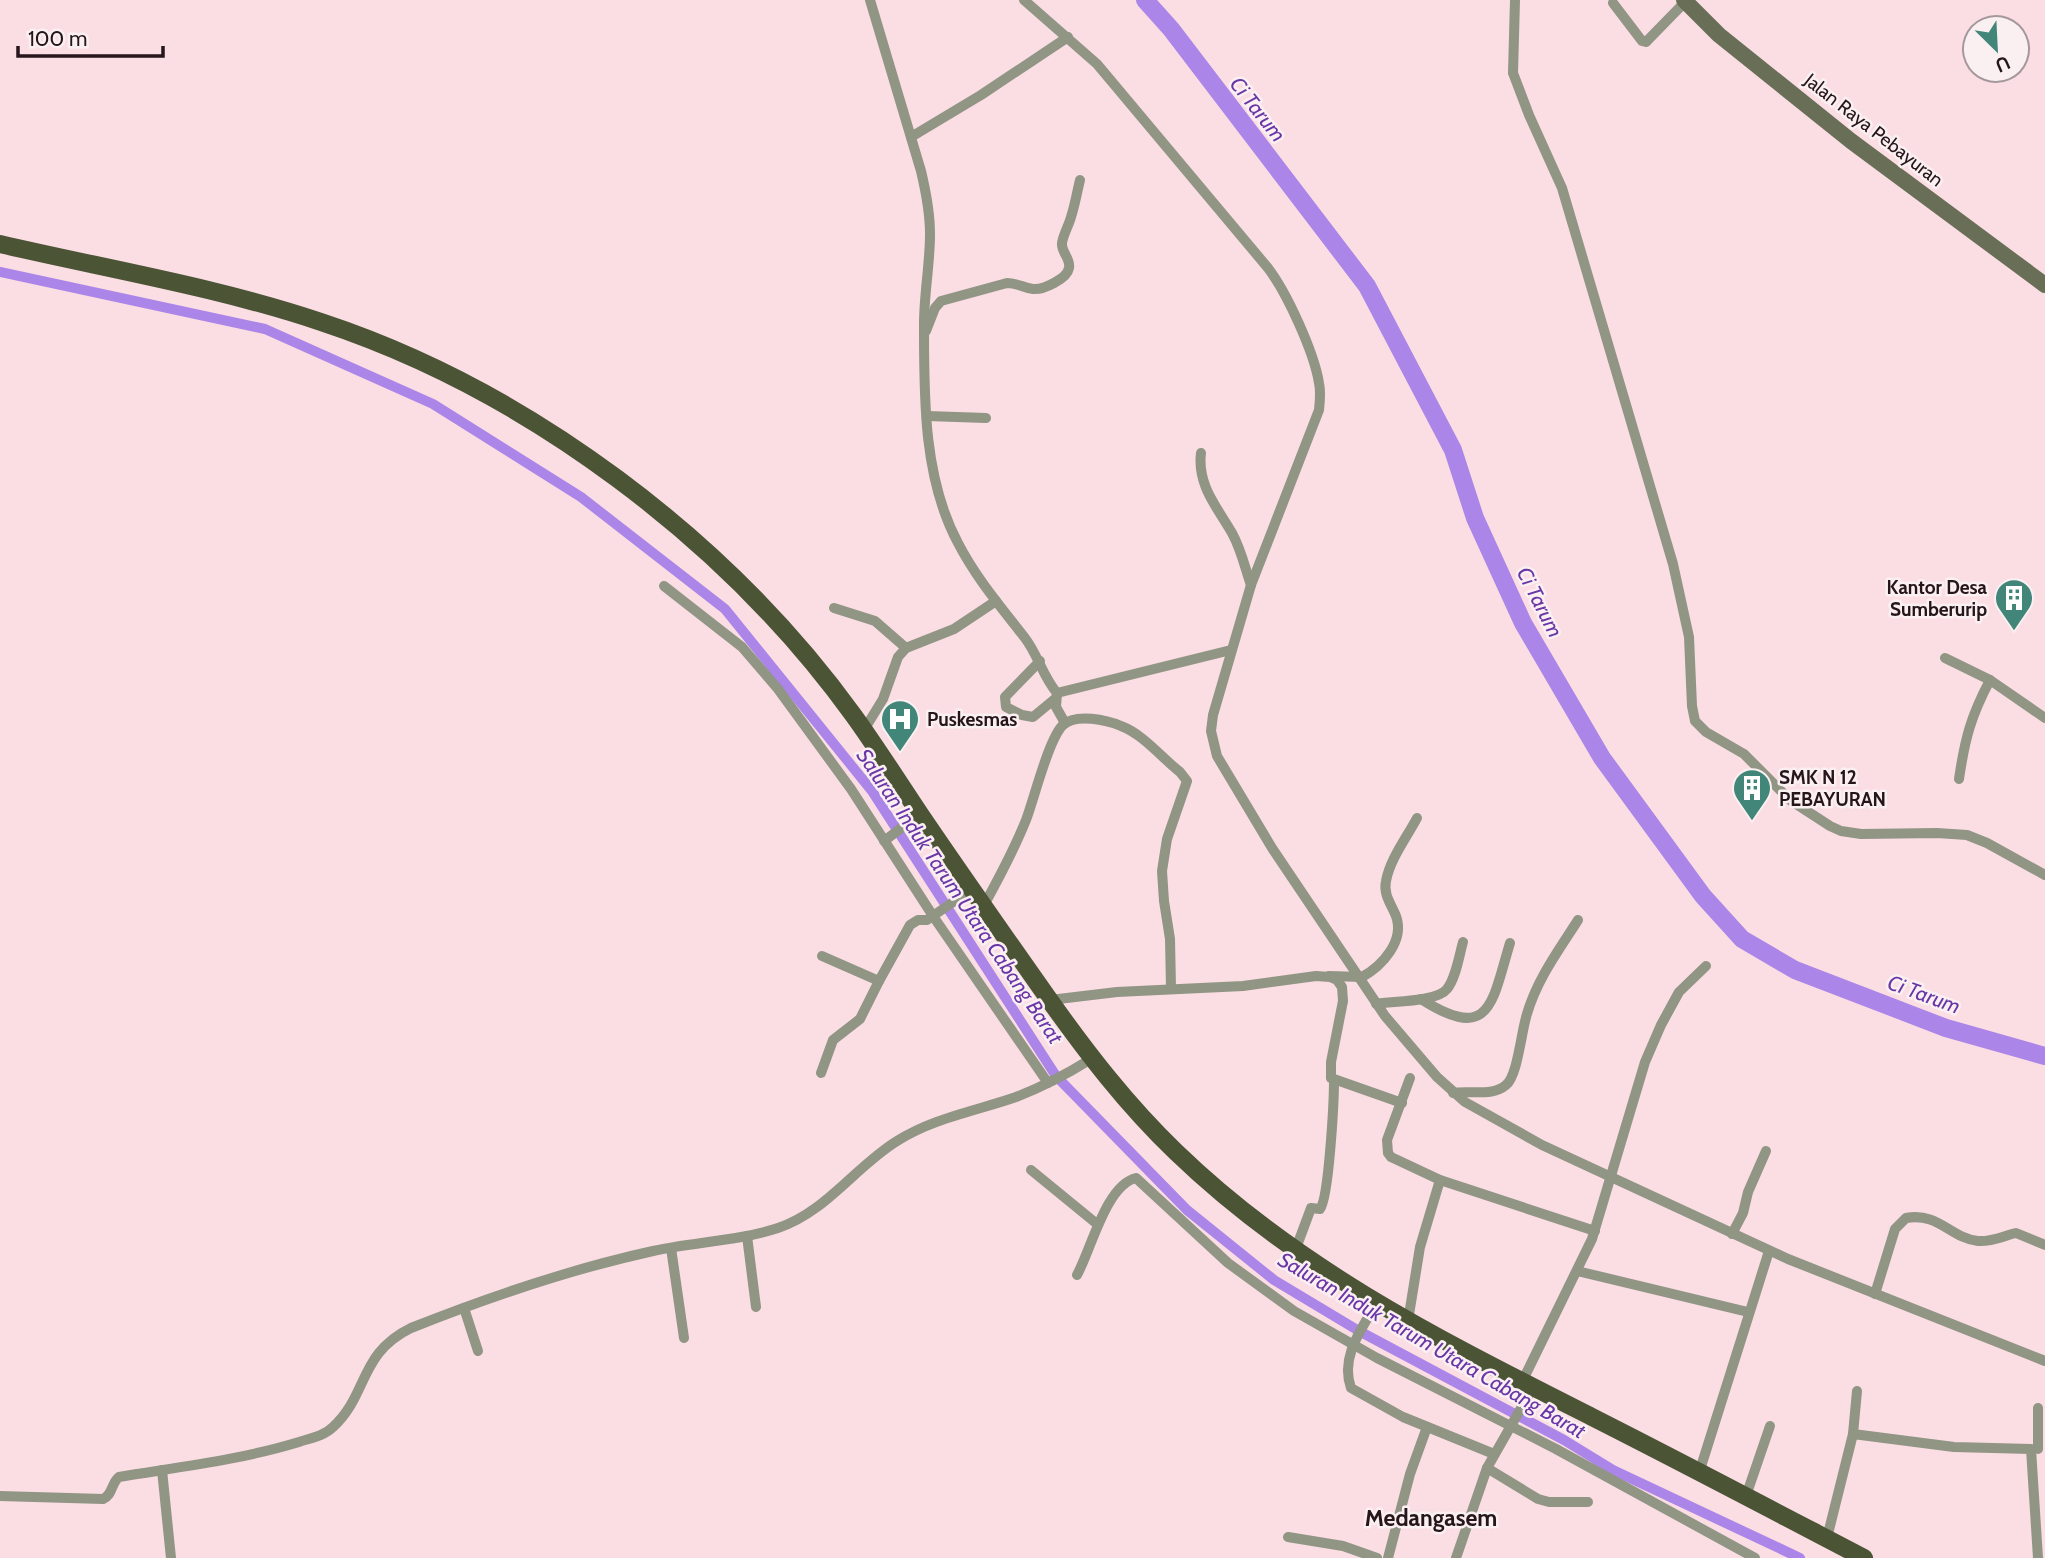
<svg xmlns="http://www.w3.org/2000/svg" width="2045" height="1558" viewBox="0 0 2045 1558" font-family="Cabin,sans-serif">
<rect width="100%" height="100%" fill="#fbdde4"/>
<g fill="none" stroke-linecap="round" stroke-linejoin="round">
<polyline stroke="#ab85e7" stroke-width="10" points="0,272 265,329 433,404 581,497 725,609 872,791 1056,1076 1187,1210 1274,1280 1359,1331 1564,1440 1613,1470 1800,1558"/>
<polyline stroke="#ab85e7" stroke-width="18" points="1145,0 1171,29 1367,286 1453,450 1475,518 1523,623 1602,758 1703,896 1742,939 1795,970 1946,1028 2045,1056"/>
<g stroke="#909584" stroke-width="10">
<path d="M870,0L921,171C926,192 930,213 930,234C930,264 924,294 924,324C924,396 923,478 958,543C976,578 1001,607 1025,638C1038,655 1043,677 1057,693L1231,650"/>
<path d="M1024,0L1097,64L1268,268C1287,293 1314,352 1319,383C1321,392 1320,401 1319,410L1251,585L1213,715L1211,731L1217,756L1272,848L1385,1016L1437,1077L1465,1102L1542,1145L1788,1259L2045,1361"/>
<polyline points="1515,0 1513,73 1529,115 1562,188 1673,564 1689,637 1692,706 1695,721 1706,732 1744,754 1790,800 1830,826 1841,831 1861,834 1937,833 1967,835 1987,843 2045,875"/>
<polyline points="1613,3 1642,41 1646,42 1685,2"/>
<polyline points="911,137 981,95 1068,37"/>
<path d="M926,331L935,308L941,301L1007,283C1018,283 1023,288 1033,289C1043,290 1067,279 1069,268C1071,259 1061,252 1062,243C1063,235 1069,225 1071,217C1075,205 1077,192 1080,180"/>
<polyline points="927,416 986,418"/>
<path d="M1201,453C1197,485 1217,507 1232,533C1241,549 1245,568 1251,585"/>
<polyline points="664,586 742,647 778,689 851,789 933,916 1048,1083"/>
<polyline points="834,608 875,621 906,648"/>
<polyline points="1945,658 1990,680 2045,718"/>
<polyline points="1040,661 1005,697 1006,707 1022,715 1033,717 1056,698"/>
<polyline points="1057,693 1056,707 1065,723"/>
<polyline points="864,730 883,699 898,657 906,648 954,629 996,601"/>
<path d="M1959,779C1965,738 1971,716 1990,680"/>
<polyline points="884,841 920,814"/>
<path d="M983,907C999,878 1014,850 1026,820C1034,799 1049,738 1063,725C1076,713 1107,720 1121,726C1143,734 1162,758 1180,772L1187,781L1167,839L1162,871L1164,901L1170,939L1171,988"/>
<polyline points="822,956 879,981 910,925 918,920 927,920 972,889"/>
<path d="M1329,976L1362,977C1382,966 1405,941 1396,916C1391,904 1383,894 1386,881C1390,859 1407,837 1417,818"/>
<path d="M1421,999C1491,1044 1492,1002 1510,943"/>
<polyline points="1050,1000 1117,992 1243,986 1316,976 1330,977 1337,980 1342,987 1343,1001 1331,1062 1331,1078 1402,1103"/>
<path d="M1376,1004C1393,1001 1437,1002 1447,989C1456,978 1459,956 1463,942"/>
<polyline points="821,1073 833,1040 860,1019 879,981"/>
<polyline points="1410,1078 1387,1140 1388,1153 1391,1157 1440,1180 1595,1231"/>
<path d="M1453,1093C1470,1090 1492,1097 1506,1085C1518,1075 1521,1032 1527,1014C1537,979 1559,950 1578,920"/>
<polyline points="1031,1170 1097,1224"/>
<polyline points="1732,1234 1743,1213 1748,1192 1766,1151"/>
<polyline points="747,1236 756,1307"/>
<polyline points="671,1248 684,1338"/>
<path d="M1295,1251L1311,1208L1320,1209C1329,1198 1334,1100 1334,1080"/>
<polyline points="1577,1271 1748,1312"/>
<path d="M1077,1275C1091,1250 1106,1185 1136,1178L1228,1263L1294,1311L1377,1358L1556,1449L1755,1558"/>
<path d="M1875,1294L1895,1229L1906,1218C1939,1212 1950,1238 1978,1241C1992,1242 2003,1236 2016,1233L2045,1245"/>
<path d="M1376,1304C1361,1330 1340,1357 1351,1388L1403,1417L1494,1454"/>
<polyline points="464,1308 478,1351"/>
<polyline points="1408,1321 1420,1247 1440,1180"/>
<polyline points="1522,1382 1592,1239 1645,1062 1661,1025 1679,992 1706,966"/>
<polyline points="1853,1434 1857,1391"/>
<polyline points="2038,1449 2038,1408"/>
<polyline points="1487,1468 1538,1499 1549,1502 1588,1502"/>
<polyline points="162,1470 171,1558"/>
<polyline points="1699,1473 1769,1251"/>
<path d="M0,1496L103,1499C113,1495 111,1483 119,1477C179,1467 240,1460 299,1442C311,1438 324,1436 333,1427C368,1395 359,1353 411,1328C489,1297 571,1269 653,1251C694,1242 738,1241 778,1228C826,1212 855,1167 897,1141C933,1118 976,1111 1016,1097C1042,1087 1067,1074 1091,1059"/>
<polyline points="1746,1496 1770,1426"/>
<polyline points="1288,1537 1343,1546 1377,1558"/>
<polyline points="1827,1538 1853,1434 1954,1447 2031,1449 2038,1558"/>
<polyline points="1388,1558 1410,1474 1427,1427"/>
<polyline points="1456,1558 1487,1468 1533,1387"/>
</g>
<polyline stroke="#686f56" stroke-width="16" points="1684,0 1719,35 1851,141 2045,285"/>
<path stroke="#4b5435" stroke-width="18" d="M0,244C107,269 217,287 321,322C527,390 727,540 854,716C877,748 898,781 920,814C962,876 1005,937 1048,998C1087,1053 1127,1105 1176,1152C1298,1270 1442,1341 1592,1417C1683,1463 1774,1511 1864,1558"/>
</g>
<defs>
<symbol id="building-pin" viewBox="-11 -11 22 30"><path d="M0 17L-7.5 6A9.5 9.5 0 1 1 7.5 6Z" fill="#42867a" stroke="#faf0f2"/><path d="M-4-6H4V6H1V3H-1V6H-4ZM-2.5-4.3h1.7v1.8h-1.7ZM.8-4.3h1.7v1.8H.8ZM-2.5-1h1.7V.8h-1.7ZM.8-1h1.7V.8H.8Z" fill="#fff"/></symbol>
<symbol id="hospital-pin" viewBox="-11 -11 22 30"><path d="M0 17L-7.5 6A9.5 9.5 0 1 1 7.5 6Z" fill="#42867a" stroke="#faf0f2"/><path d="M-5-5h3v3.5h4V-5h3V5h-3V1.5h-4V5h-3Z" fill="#fff"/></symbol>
</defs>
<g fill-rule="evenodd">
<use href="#building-pin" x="1992" y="576" width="44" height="60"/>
<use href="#hospital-pin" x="878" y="697" width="44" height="60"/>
<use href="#building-pin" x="1730" y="766" width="44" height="60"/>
</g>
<g text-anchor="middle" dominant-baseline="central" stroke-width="5" stroke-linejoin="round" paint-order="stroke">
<g font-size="19" fill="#26151a" stroke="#faf0f2">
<text transform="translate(1874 130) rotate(38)">Jalan Raya Pebayuran</text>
</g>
<g font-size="19" font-weight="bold" fill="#26151a" stroke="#faf0f2" text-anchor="start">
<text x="1987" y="587" text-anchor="end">Kantor Desa<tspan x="1987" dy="22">Sumberurip</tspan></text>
<text x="927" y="719">Puskesmas</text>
<text x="1779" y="777">SMK N 12<tspan x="1779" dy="22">PEBAYURAN</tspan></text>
</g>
<g font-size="21" font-style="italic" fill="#6a35a7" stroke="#faf0f2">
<text transform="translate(1258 109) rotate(52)">Ci Tarum</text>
<text transform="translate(1540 602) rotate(63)">Ci Tarum</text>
<text transform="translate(960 896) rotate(56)">Saluran Induk Tarum Utara Cabang Barat</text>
<text transform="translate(1924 994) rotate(20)">Ci Tarum</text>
<text transform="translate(1432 1345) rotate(30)">Saluran Induk Tarum Utara Cabang Barat</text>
</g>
<g font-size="23" font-weight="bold" fill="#26151a" stroke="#faf0f2">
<text x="1431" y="1518">Medangasem</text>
</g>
</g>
<g transform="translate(1996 49) rotate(156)"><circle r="33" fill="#faf0f2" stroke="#a5989c" stroke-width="2"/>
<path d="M0-5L12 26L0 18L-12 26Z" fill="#42867a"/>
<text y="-10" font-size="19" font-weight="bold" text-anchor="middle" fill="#26151a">U</text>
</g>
<path d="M18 46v10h145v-10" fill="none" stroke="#26151a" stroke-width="3.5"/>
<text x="28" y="46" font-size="21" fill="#26151a" stroke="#faf0f2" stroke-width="5" paint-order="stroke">100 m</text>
</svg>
